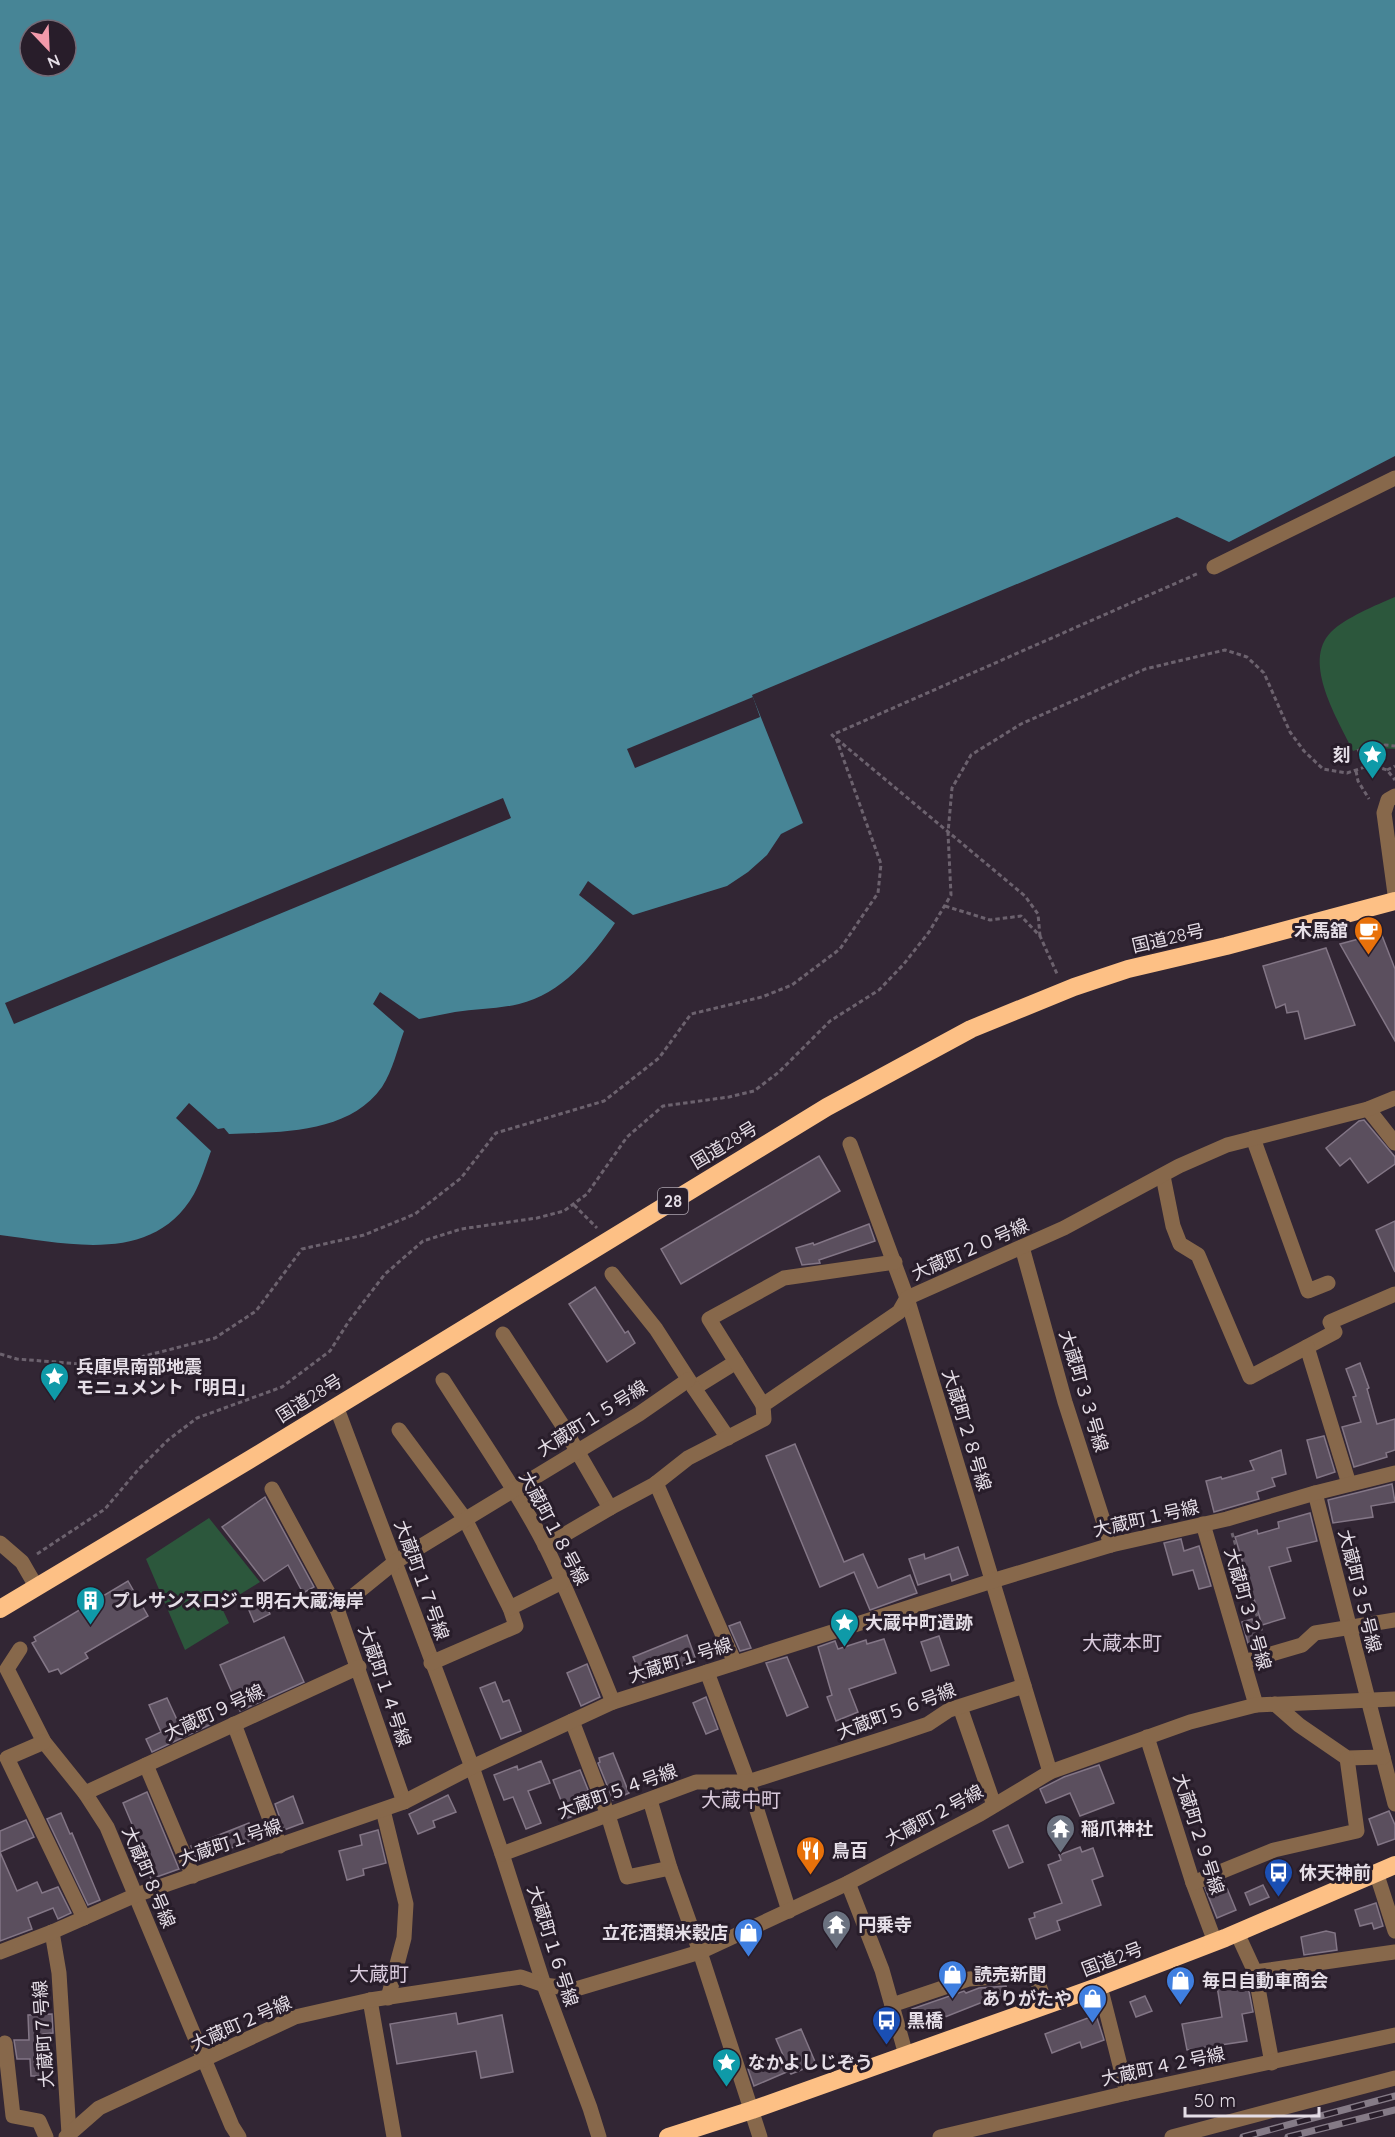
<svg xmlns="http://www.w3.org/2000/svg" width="1395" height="2137" viewBox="0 0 1395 2137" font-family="Quicksand,'Noto Sans JP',sans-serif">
<rect width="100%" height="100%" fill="#322634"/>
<g fill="#2c573c">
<path d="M1395,597V749L1365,747L1353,751C1339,721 1301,662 1331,632C1345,618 1376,605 1395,597Z"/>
<polygon points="209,1518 260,1582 221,1606 229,1623 185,1650 146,1559"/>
</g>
<path fill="#478596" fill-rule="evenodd" d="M0,0H1395V456L1229,542L1177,517L752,695L803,823L781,834L767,855L748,872L727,886L633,915L588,881L579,895L615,923C592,957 561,994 519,1004C498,1009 476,1009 455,1012C443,1014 431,1017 419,1019L380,992L373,1004L404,1031C397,1050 393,1070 382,1087C349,1134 280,1132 229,1134L224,1128L218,1129L189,1103L176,1118L211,1151C206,1165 201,1181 194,1194C153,1266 66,1243 0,1235ZM30,30H66V66H30Z"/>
<g fill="#322634">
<polygon points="753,697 760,717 635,768 627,749"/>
<polygon points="503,798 511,818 14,1024 5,1003"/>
</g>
<g fill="#5b4f5e" stroke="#837686" stroke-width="1.5">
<polygon points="1381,933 1395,969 1395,1041 1340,944"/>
<polygon points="1326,948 1355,1025 1305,1039 1298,1011 1287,1013 1285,1004 1276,1008 1263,966"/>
<polygon points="1364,1120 1395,1157 1395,1164 1368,1183 1350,1158 1340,1166 1326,1148 1359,1121"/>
<polygon points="819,1156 840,1191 681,1284 661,1249"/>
<polygon points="1395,1221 1395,1272 1376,1230"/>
<polygon points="869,1224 875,1241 819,1260 820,1263 802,1265 796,1248 813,1243 814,1245"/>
<polygon points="595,1287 625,1333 628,1331 635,1343 607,1362 569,1304"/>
<polygon points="1360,1363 1369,1388 1367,1389 1377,1424 1395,1419 1395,1450 1386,1453 1387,1457 1354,1467 1342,1427 1361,1422 1353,1397 1356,1396 1346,1369"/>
<polygon points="1324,1436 1335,1472 1317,1478 1307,1440"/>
<polygon points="795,1444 844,1562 863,1554 878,1588 910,1575 917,1593 870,1610 854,1572 820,1587 766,1456"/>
<polygon points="1281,1450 1286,1474 1272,1478 1275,1486 1257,1492 1259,1499 1214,1512 1206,1481 1221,1477 1222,1479 1254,1470 1250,1461"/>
<polygon points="1392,1484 1395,1502 1371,1506 1373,1517 1333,1523 1328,1500"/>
<polygon points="265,1497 314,1587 303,1593 288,1565 264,1581 222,1527"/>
<polygon points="1310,1513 1317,1541 1287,1548 1291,1561 1269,1567 1285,1618 1262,1625 1235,1537 1257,1530 1258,1534 1279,1528 1278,1522"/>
<polygon points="1181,1539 1184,1551 1199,1546 1211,1586 1199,1589 1193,1570 1173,1575 1164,1543"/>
<polygon points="958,1547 968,1575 952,1581 950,1574 918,1585 909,1559 924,1554 925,1559"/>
<polygon points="128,1581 148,1616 85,1653 88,1658 61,1674 58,1669 49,1672 32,1643 36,1641 34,1637"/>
<polygon points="264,1601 270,1614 254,1622 248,1608"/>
<polygon points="1252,1619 1259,1647 1250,1650 1242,1622"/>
<polygon points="740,1622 751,1648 740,1651 729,1626"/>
<polygon points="687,1635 696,1660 643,1682 633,1657"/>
<polygon points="939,1636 949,1665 931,1671 921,1642"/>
<polygon points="284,1637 304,1682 240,1711 220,1665"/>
<polygon points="884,1639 896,1673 849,1689 858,1712 836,1721 827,1697 832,1695 818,1647 835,1641 838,1649 866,1640 867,1644"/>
<polygon points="787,1657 808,1707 787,1716 766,1663"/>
<polygon points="587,1664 600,1697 581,1706 567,1673"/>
<polygon points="495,1682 503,1702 509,1700 521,1731 501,1739 480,1688"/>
<polygon points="706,1697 718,1729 706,1734 693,1703"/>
<polygon points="167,1698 178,1722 208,1710 214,1723 152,1752 146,1739 161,1732 149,1705"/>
<polygon points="613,1753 629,1793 613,1800 598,1763 600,1762 599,1758"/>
<polygon points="541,1761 550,1783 528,1791 541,1823 526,1829 513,1797 504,1800 494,1775 517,1766 518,1770"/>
<polygon points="1099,1765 1114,1803 1080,1816 1070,1793 1046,1803 1040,1789 1064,1777"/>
<polygon points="580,1770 595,1807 568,1818 553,1780"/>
<polygon points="147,1792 179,1869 151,1879 142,1856 145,1855 123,1803"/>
<polygon points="448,1795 456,1812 433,1821 435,1827 418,1834 409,1814"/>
<polygon points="293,1796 303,1823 284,1830 275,1804"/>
<polygon points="1389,1811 1395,1825 1395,1839 1378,1845 1369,1819"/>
<polygon points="61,1813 70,1834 72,1833 100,1900 88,1905 47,1819"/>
<polygon points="26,1820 34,1837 0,1852 17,1891 37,1882 42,1893 58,1887 71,1913 58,1919 53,1908 28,1918 32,1929 0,1941 0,1831"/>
<polygon points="249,1823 255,1839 197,1861 191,1846"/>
<polygon points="1008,1825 1023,1862 1009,1868 993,1831"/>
<polygon points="378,1830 386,1863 363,1869 364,1875 347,1880 339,1851 362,1845 360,1835"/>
<polygon points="1080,1847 1082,1852 1093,1848 1103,1876 1092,1880 1101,1905 1057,1921 1060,1930 1036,1939 1029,1919 1035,1917 1034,1913 1062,1903 1048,1865 1061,1860 1059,1855"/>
<polygon points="1224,1881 1236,1910 1217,1918 1205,1888"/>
<polygon points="1263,1885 1269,1897 1250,1905 1245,1893"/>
<polygon points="1376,1903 1383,1926 1374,1929 1372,1923 1360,1926 1355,1910"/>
<polygon points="1326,1931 1335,1933 1337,1950 1304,1955 1301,1937"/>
<polygon points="1247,1981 1253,2012 1242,2014 1247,2041 1187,2050 1182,2024 1222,2017 1217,1986"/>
<polygon points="1006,1986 1008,1992 945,2017 944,2014 918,2024 912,2009 964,1991 966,1993 979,1988"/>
<polygon points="1145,1996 1152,2011 1136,2017 1130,2002"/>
<polygon points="456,2013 458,2024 502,2015 513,2072 481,2078 476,2051 397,2064 390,2024"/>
<polygon points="52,2014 53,2033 43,2034 43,2076 31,2076 30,2059 17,2059 14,2040 29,2040 28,2015"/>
<polygon points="1096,2015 1104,2040 1082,2048 1080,2042 1052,2053 1045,2034"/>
<polygon points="801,2029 816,2064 791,2074 789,2071 754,2086 748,2069 783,2055 776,2039"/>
</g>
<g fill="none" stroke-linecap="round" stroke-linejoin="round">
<g stroke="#6c626e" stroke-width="3" stroke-dasharray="4.5 3" stroke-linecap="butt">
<polyline points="1358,749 1366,767"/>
<polyline points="1380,768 1385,745 1395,746"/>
<polyline points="1387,770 1395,766"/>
<polyline points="1356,771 1358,781 1369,799"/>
<polyline points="945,906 990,920 1021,916 1040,936 1058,976"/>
<polyline points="1040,936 1038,914 1025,896 832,735 1199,573"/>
<polyline points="574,1205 597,1228"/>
<polyline points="0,1354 17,1359 105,1366 215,1338 256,1311 302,1249 364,1235 415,1214 461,1178 496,1133 604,1101 659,1058 691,1014 762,997 792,985 840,949 878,893 881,864 836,738"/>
<polyline points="1232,1533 1264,1639"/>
<polyline points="37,1554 105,1509 137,1471 168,1440 197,1418 282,1387 330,1351 349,1321 385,1274 423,1241 461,1229 537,1218 564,1211 587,1194 627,1137 663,1106 729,1097 754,1091 779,1072 830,1021 879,990 903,965 929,932 951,895 948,833 952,788 971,755 1021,724 1145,669 1225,650 1247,657 1264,673 1290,732 1304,751 1323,769 1347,773 1371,765 1387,770 1395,780"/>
</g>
<g stroke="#87684b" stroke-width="15">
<polyline points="1214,567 1395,478"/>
<polyline points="1395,796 1388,800 1384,813 1395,894"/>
<polyline points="1368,1109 1395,1143"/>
<polyline points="1253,1138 1308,1291 1328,1283"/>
<polyline points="850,1144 907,1298 1050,1772"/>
<polyline points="1163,1176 1173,1226 1180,1244 1198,1255 1250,1377 1335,1332 1330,1322 1395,1294"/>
<polyline points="1022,1247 1065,1402 1111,1545"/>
<polyline points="612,1274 656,1329 694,1388 736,1362"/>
<polyline points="503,1334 561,1423 610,1508"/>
<polyline points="1307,1347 1349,1484"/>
<path d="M443,1380C478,1435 516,1489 546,1547C571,1598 592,1650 613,1702"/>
<polyline points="694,1388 728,1438"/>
<polyline points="763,1405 709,1319 784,1278 895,1262"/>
<polyline points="336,1406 472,1767 502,1854 544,1985 590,2108 599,2137"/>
<polyline points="399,1430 465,1519 510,1608 516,1626 431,1663"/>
<polyline points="656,1483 735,1663"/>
<polyline points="272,1489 337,1609 404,1802"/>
<polyline points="1315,1493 1395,1804"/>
<polyline points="1203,1524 1256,1705"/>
<polyline points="0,1543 22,1562 37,1588"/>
<polyline points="545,1546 610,1508 655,1484 688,1458 764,1419 763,1405 899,1312 907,1298 1064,1228 1179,1166 1227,1145 1368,1109 1395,1098"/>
<polyline points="510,1608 562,1582"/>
<polyline points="337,1609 395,1562 639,1414 688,1380"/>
<polyline points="20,1649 7,1669 44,1742 85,1793 107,1827 232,2126 239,2137"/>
<polyline points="1244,1662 1302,1645 1315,1633 1395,1620"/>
<polyline points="707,1672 748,1782 789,1911"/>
<polyline points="1275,1704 1299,1725 1347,1758 1383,1757"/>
<polyline points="960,1707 994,1805"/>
<polyline points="572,1721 608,1815 627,1877 670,1868 700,1952 760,2137"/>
<polyline points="234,1724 280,1846"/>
<polyline points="1147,1737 1193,1883 1215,1942"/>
<polyline points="44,1742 7,1758 84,1918"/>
<polyline points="146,1765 193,1876"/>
<polyline points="85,1793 359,1667"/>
<polyline points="650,1800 670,1868"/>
<polyline points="383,1810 406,1904 404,1938 388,1998"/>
<polyline points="502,1854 696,1782 748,1782 886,1738 928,1724 949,1710 1024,1686"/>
<polyline points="1376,1872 1395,1931"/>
<polyline points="848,1883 882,1970 906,2055"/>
<polyline points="1193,1883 1274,1850 1357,1831 1347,1758"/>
<polyline points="52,1932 59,1973 69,2134"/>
<polyline points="1237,1933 1255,1972 1395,1952"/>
<polyline points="0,1952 52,1932 136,1895 404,1802 472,1767 613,1702 992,1581 1111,1545 1227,1519 1315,1493 1395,1473"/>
<polyline points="1255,1972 1272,2063"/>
<polyline points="1100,1986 1127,2093"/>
<polyline points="370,2000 394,2137"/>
<polyline points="892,2005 969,1979 1035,1974 1046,2005"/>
<polyline points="5,2043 13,2116 39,2121 46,2137"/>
<polyline points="66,2137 99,2108 295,2017 370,2000 521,1977 544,1985 576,1989 700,1952 848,1883 980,1814 1050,1772 1190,1722 1256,1705 1395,1699"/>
<polyline points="940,2137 1127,2093 1395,2035"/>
<polyline points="1172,2137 1395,2078"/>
</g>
<g stroke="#fdc085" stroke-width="18">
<polyline points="0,1609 249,1460 827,1107 971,1029 1074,987 1128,969 1226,946 1395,901"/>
<polyline points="668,2137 752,2110 1100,1986 1225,1938 1395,1865"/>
</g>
<defs>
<g id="rail">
<polyline points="1243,2137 1395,2096"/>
<polyline points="1288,2137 1395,2110"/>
</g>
</defs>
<use href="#rail" stroke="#857b87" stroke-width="7"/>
<use href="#rail" stroke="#281d2a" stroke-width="4.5" stroke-dasharray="14" stroke-linecap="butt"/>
</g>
<defs>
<symbol id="sight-pin" viewBox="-11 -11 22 30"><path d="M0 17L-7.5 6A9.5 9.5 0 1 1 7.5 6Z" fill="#0f9aa8" stroke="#281d2a"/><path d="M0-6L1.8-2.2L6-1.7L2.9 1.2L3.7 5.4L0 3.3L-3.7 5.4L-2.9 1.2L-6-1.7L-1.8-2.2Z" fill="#fff"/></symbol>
<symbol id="cafe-pin" viewBox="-11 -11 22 30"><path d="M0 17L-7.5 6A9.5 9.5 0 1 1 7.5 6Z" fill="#e8710a" stroke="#281d2a"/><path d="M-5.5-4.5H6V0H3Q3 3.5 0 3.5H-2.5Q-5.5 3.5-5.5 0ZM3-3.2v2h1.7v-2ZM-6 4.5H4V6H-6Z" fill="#fff"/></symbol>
<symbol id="building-pin" viewBox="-11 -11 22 30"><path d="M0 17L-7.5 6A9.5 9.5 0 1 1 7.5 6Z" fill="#0f9aa8" stroke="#281d2a"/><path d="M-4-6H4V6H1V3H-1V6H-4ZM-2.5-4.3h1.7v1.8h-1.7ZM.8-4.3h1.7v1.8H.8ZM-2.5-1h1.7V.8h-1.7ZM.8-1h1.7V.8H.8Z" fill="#fff"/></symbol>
<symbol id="temple-pin" viewBox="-11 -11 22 30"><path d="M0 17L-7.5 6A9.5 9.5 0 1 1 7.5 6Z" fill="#6b7280" stroke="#281d2a"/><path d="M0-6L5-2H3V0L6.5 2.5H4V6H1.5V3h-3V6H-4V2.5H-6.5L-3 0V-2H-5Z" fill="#fff"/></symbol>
<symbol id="restaurant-pin" viewBox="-11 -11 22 30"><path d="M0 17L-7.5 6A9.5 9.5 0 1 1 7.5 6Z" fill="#e8710a" stroke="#281d2a"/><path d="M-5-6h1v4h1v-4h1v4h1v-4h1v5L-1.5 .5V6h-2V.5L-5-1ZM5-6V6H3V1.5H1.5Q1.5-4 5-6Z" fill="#fff"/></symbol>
<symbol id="bus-pin" viewBox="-11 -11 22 30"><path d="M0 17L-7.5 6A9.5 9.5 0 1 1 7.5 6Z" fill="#1a4fb4" stroke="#281d2a"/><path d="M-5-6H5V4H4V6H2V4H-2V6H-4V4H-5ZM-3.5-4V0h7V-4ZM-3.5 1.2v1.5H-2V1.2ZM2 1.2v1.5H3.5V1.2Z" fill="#fff"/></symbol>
<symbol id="shop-pin" viewBox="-11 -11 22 30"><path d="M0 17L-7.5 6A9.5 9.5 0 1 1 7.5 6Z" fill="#3f7fe0" stroke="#281d2a"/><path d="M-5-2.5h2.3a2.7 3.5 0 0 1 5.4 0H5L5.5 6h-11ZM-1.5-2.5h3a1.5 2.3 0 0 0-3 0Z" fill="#fff"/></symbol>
</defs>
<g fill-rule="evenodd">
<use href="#sight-pin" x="1356" y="738" width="33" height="45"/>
<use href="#cafe-pin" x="1352" y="914" width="33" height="45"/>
<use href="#sight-pin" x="38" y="1360" width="33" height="45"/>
<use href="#building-pin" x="74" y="1584" width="33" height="45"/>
<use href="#sight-pin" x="828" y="1606" width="33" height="45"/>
<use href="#temple-pin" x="1044" y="1812" width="33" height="45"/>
<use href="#restaurant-pin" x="794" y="1834" width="33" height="45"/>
<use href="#bus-pin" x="1262" y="1856" width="33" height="45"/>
<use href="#temple-pin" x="820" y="1908" width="33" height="45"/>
<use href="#shop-pin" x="732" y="1916" width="33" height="45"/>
<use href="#shop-pin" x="936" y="1958" width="33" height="45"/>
<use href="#shop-pin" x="1164" y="1964" width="33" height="45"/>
<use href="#shop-pin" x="1076" y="1982" width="33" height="45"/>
<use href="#bus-pin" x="870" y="2004" width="33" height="45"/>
<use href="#sight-pin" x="710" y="2046" width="33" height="45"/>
</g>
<g text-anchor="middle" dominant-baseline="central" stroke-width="6" stroke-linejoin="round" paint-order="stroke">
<rect fill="#281d2a" stroke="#aca4ae" stroke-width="1.5" x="658" y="1188" width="30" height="26" rx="4.5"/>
<g font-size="16" font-weight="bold" fill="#e5dee7">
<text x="673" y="1201">28</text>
</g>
<g font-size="18" font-weight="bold" fill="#e5dee7" stroke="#281d2a" text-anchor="start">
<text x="1351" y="754" text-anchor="end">刻</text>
<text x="1348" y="930" text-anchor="end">木馬舘</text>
<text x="76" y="1366">兵庫県南部地震<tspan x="76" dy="21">モニュメント「明日」</tspan></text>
<text x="112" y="1600">プレサンスロジェ明石大蔵海岸</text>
<text x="865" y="1622">大蔵中町遺跡</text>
<text x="1081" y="1828">稲爪神社</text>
<text x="832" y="1850">鳥百</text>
<text x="1299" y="1872">休天神前</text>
<text x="858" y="1924">円乗寺</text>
<text x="728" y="1932" text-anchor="end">立花酒類米穀店</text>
<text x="974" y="1974">読売新聞</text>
<text x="1202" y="1980">毎日自動車商会</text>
<text x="1072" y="1998" text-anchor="end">ありがたや</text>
<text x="907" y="2020">黒橋</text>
<text x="748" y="2062">なかよしじぞう</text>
</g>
<g font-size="18" fill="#e5dee7" stroke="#281d2a">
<text transform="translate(1168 938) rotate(-13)">国道28号</text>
<text transform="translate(724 1145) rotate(-31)">国道28号</text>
<text transform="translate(970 1249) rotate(-24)">大蔵町２０号線</text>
<text transform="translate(1084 1391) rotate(73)">大蔵町３３号線</text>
<text transform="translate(309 1398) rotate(-32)">国道28号</text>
<text transform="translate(592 1418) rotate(-32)">大蔵町１５号線</text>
<text transform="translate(967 1430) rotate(73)">大蔵町２８号線</text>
<text transform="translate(1146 1518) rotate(-13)">大蔵町１号線</text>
<text transform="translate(554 1528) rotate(62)">大蔵町１８号線</text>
<text transform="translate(422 1580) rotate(70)">大蔵町１７号線</text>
<text transform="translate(1360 1591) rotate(76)">大蔵町３５号線</text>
<text transform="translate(1248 1609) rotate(74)">大蔵町３２号線</text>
<text transform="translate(680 1660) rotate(-18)">大蔵町１号線</text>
<text transform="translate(385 1686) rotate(71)">大蔵町１４号線</text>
<text transform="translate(896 1711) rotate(-21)">大蔵町５６号線</text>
<text transform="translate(214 1712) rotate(-25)">大蔵町９号線</text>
<text transform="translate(617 1791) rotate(-20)">大蔵町５４号線</text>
<text transform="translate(934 1815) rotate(-28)">大蔵町２号線</text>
<text transform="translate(1199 1834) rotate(72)">大蔵町２９号線</text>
<text transform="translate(230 1842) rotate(-19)">大蔵町１号線</text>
<text transform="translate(149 1877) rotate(67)">大蔵町８号線</text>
<text transform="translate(553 1946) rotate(72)">大蔵町１６号線</text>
<text transform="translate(1112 1959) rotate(-21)">国道2号</text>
<text transform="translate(241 2023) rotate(-24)">大蔵町２号線</text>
<text transform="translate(43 2034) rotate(-94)">大蔵町７号線</text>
<text transform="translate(1163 2066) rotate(-12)">大蔵町４２号線</text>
</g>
<g font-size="20" fill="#d9cadc" stroke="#281d2a">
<text x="1122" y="1642">大蔵本町</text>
<text x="741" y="1799">大蔵中町</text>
<text x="379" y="1973">大蔵町</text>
</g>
</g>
<g transform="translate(48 48) rotate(157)"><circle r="28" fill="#281d2a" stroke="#746a76" stroke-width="1.5"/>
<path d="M0-4.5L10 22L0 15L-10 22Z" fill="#f39aab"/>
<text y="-9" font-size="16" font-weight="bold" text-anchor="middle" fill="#e5dee7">N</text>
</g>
<path d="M1185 2107v9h134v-9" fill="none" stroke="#e5dee7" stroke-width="3"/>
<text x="1194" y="2107" font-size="18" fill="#e5dee7" stroke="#281d2a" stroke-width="4.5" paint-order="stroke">50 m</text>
</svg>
